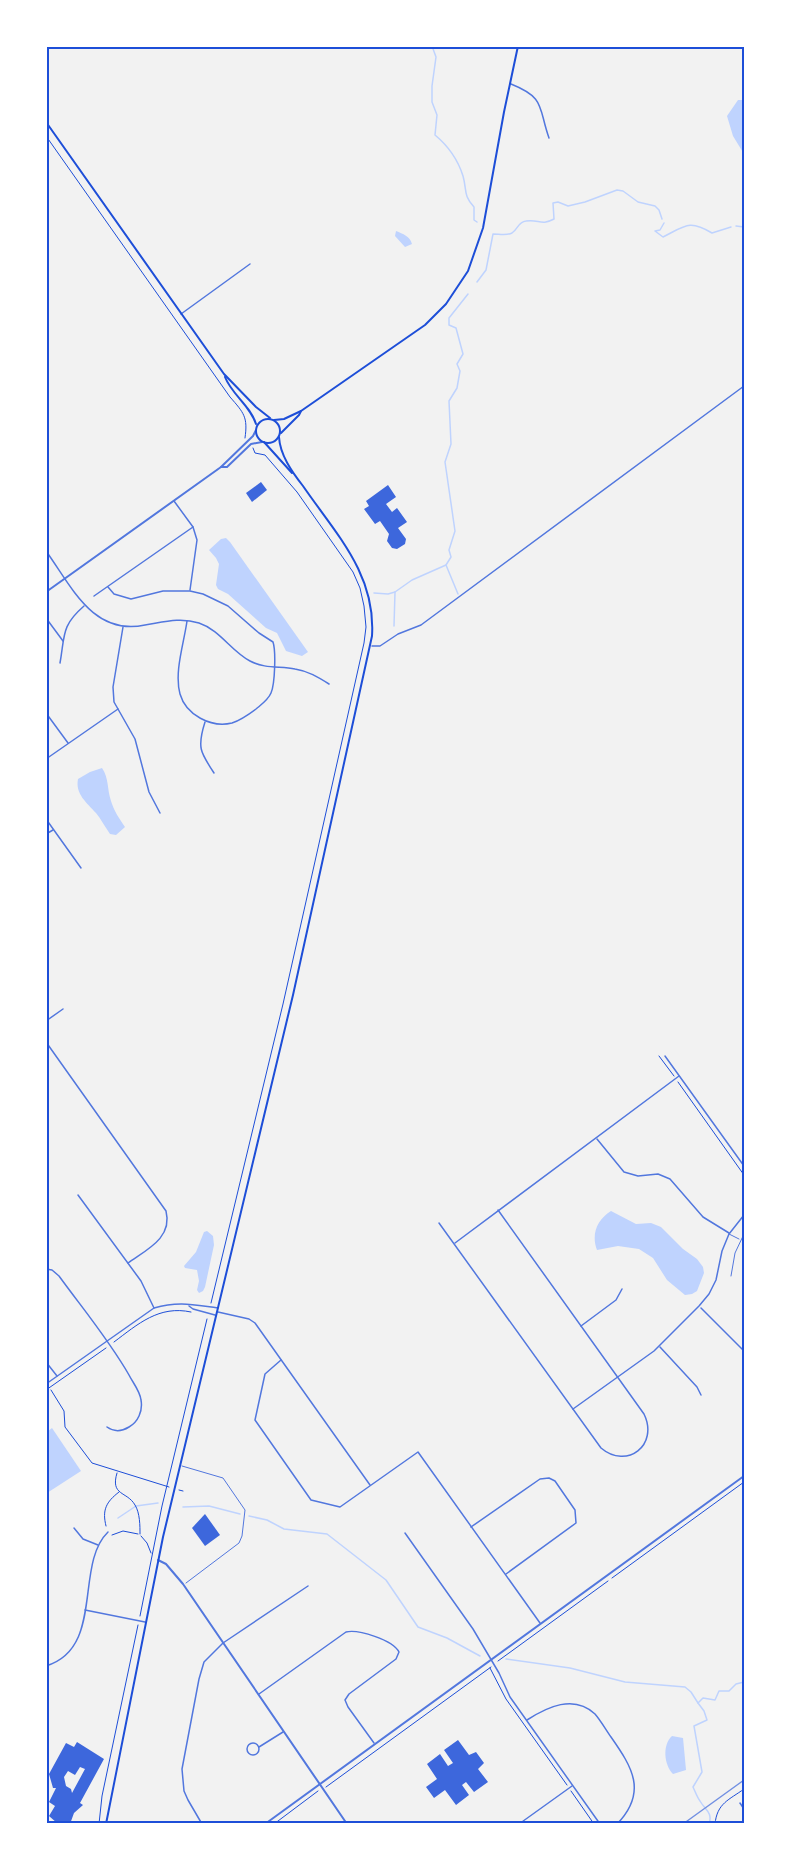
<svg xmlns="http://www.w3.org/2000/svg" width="791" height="1870" viewBox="0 0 791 1870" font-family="Montserrat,sans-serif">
<rect width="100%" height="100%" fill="#f2f2f2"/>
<g fill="#bfd3fe">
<polygon points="738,100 744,100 744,154 733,136 727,116"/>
<path d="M396,231C403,234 410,236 412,244L405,247L395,236Z"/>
<polygon points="226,538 230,542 308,652 302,656 286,651 277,633 266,628 228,594 218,589 216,585 219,564 216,558 209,550 221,539"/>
<path d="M102,768C109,778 107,789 111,801C114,811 119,818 125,827L116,835L110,834C105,827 101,819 96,813C87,803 75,794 78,779L90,772Z"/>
<path d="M611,1211L636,1224L651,1223L661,1227L683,1249L697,1259L703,1267L704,1273L697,1291L692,1294L685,1295L667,1280L653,1258L639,1249L618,1246L597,1250C591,1234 597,1220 611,1211Z"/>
<polygon points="207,1231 213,1236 214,1245 205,1287 203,1291 199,1293 197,1290 199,1281 197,1270 185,1268 184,1266 196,1252 204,1232"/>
<polygon points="52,1428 81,1471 47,1493 47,1432"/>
<path d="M672,1736L683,1738L686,1770L673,1774C664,1765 662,1745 672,1736Z"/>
</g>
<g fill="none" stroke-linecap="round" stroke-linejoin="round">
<g stroke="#bfd3fe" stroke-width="1.5">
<path d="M432,46L436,57L432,86V102L437,115L435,135C447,145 458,160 463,176C467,190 463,195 474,207V220L477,222"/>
<path d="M664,223L660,230L655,231L663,237C685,226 689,219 712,233L731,227"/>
<polyline points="736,226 744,227"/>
<path d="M477,282L486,270L493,234C499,234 507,236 512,233C518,229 518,222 526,221C539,219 541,226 554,219L553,203L558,202L568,206L585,202L617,190L623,191L638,202L655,206L659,210L662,219"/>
<polyline points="446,565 458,594"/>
<polyline points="374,593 388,594 395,592 412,580 446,565 451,557 449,550 455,531 445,462 451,444 449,401 457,388 460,371 457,364 463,354 456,328 449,325 449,318 468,294"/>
<polyline points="394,626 395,592"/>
<polyline points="183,1507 209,1506 240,1514"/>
<polyline points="249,1516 267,1520 284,1529 327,1534 386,1580 418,1627 447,1638 480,1656"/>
<polyline points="118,1518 136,1506 158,1503"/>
<polyline points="506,1659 570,1668 625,1682 685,1687 691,1692 698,1703"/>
<path d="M709,1824C713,1812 705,1810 700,1801C697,1797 695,1791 693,1787L702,1772L694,1726L707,1720L704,1711L698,1703L703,1698L715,1700L719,1691H729L736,1684L744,1682"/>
</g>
</g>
<g fill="#3d67dc" fill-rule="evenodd">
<polygon points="261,482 267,490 252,502 246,493"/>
<polygon points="388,485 396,497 386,504 392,512 397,508 407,522 398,528 406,539 405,544 397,549 392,548 387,541 389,534 380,521 375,524 364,509 369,506 366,501"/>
<polygon points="205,1514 220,1535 205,1546 192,1528"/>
<polygon points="458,1740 469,1755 476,1752 484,1763 478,1769 488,1782 474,1792 466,1782 462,1785 469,1795 456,1805 445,1790 434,1798 426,1787 437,1779 427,1764 440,1754 448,1766 453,1763 444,1750"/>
<path d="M77,1742L104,1759L80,1803L83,1805L74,1813L70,1824L57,1823L49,1816L55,1806L49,1802L56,1788H53L49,1774L66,1743L74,1747ZM80,1767L85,1769L72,1793L71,1789L66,1786L64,1777L68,1771L75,1775Z"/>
</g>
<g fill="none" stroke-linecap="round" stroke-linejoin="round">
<g stroke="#1d4ed8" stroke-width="1">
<path d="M46,136L230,397C244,413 248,417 245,438"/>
<polyline points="659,1056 674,1076"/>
<polyline points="678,1082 744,1175"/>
<polyline points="211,1303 283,1004 364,643 366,627 364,606 360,588 353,572 297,492 265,455 255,453 253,448"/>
<path d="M114,1342C138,1324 159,1305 191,1312"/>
<polyline points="46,1390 106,1348"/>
<polyline points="51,1390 64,1411 65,1427 92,1463 169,1487"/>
<path d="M117,1473C110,1496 127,1491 135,1505C140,1513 140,1526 140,1534"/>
<polyline points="179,1490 183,1491"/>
<path d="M106,1526C102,1510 106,1502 119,1492"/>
<polyline points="112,1535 123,1531 138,1534"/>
<polyline points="141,1536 147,1543 151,1553"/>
<polyline points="612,1578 744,1482"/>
<polyline points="140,1616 162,1506 207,1319"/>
<polyline points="498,1661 608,1581"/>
<polyline points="490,1668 506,1699 567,1785"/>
<polyline points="326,1787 491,1667"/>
<polyline points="571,1791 594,1824"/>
<polyline points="99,1824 102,1796 138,1625"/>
<polyline points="274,1824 318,1791"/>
<path d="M715,1824C717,1803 729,1800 744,1789"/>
</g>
<g stroke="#5277de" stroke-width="1">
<polyline points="729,1234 739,1239"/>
<polyline points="731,1276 735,1253 744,1234"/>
<polyline points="182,1466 223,1478 245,1510 242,1536 239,1543 186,1583"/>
</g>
<g stroke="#5277de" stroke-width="1.5">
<path d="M511,84C546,98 538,107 549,138"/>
<polyline points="181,314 250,264"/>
<polyline points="174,501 193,527 197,540 190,590"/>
<path d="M46,551C72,587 93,636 145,625C164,622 180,617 199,623C220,630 231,651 250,661C265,669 280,666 295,669C308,671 318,677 329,684"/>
<path d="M108,587L114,594L131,599L163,591H190L203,594L228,606L259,633L273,642C276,651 275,684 271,693C268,700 262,704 256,709C248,715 241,720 232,723C211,728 186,715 180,694C174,672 184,643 187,621"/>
<polyline points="94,596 193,527"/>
<polyline points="46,618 63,641"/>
<polyline points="123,627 113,687 114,702 135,739 149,792 160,813"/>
<polyline points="372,646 380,646 398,634 421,625 744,386"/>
<path d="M60,663C65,635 61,626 84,606"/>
<polyline points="46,713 68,743"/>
<path d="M205,722C197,747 200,752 214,773"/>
<polyline points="46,759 118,709"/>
<polyline points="46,819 81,868"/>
<polyline points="46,834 53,830"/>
<polyline points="46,1021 63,1009"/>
<path d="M46,1042L166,1211C173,1238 146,1250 128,1263"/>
<polyline points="665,1056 744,1166"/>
<polyline points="597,1139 624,1172 638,1176 658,1174 670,1179 703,1217 729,1233"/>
<polyline points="78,1195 141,1281 154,1308"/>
<path d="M439,1223L601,1448C627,1470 659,1445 644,1414L498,1210"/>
<polyline points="455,1243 679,1076"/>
<path d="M46,1269L52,1270L59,1276C83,1309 109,1340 129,1375C133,1383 140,1391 141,1400C143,1411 138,1422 129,1427C121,1432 114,1432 107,1427"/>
<polyline points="189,1306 193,1309 215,1315"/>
<polyline points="701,1308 744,1351"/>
<polyline points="218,1312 249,1319 255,1323 370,1485"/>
<polyline points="581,1326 616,1300 622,1289"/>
<polyline points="660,1347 697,1387 701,1395"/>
<polyline points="281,1360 265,1374 255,1420 311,1500 340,1507 418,1452 540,1623"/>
<polyline points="46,1362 57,1376"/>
<path d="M46,1384L154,1308C179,1301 194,1305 218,1308"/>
<polyline points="573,1409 654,1351 699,1306 709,1294 716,1280 722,1251 729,1234 744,1215"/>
<polyline points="471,1527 540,1479 549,1478 555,1481 575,1510 576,1523 506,1574"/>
<polyline points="74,1528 83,1539 98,1545"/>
<polyline points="405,1533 473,1629 499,1673 510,1697 600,1824"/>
<polyline points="85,1610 145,1622"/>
<path d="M46,1666C105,1648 74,1565 108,1532"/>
<path d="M259,1694L346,1632C358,1629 393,1640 399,1652L396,1659L349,1694L345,1700L348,1707L374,1743"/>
<path d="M527,1720C547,1707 574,1694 595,1714C601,1721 606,1730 611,1737C632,1767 648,1792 617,1824"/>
<circle cx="253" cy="1749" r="6"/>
<polyline points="259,1747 283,1732"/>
<polyline points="740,1803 744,1809"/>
<polyline points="202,1824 188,1800 184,1791 182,1769 199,1679 204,1662 223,1643 308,1586"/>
<polyline points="519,1824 572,1786"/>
</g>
<g stroke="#5277de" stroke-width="2">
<polyline points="221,467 227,467 251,444 262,442"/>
<polyline points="46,592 221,467 253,436 256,430"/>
<polyline points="158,1560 166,1564 183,1584 347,1824"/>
<polyline points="265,1824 744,1476"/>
</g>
<g stroke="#1d4ed8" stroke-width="2">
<polyline points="46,122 224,374 256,407 270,418"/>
<path d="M225,377C232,395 250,405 256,424"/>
<circle cx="268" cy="431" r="12"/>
<polyline points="274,420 284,419 301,411 425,325 446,304 468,271 483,228 504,112 518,46"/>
<polyline points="281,433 299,415 301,411"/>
<polyline points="264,442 292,473"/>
<path d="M106,1824L163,1537L293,995L372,636C376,574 336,534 303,486C292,472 280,455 279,437"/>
</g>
<polyline stroke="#7290e2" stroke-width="1.5" points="683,1824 744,1780"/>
</g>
<rect width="791" height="1870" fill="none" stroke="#ffffff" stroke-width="96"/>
<rect x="48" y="48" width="695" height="1774" fill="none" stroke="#1d4ed8" stroke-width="2"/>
</svg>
